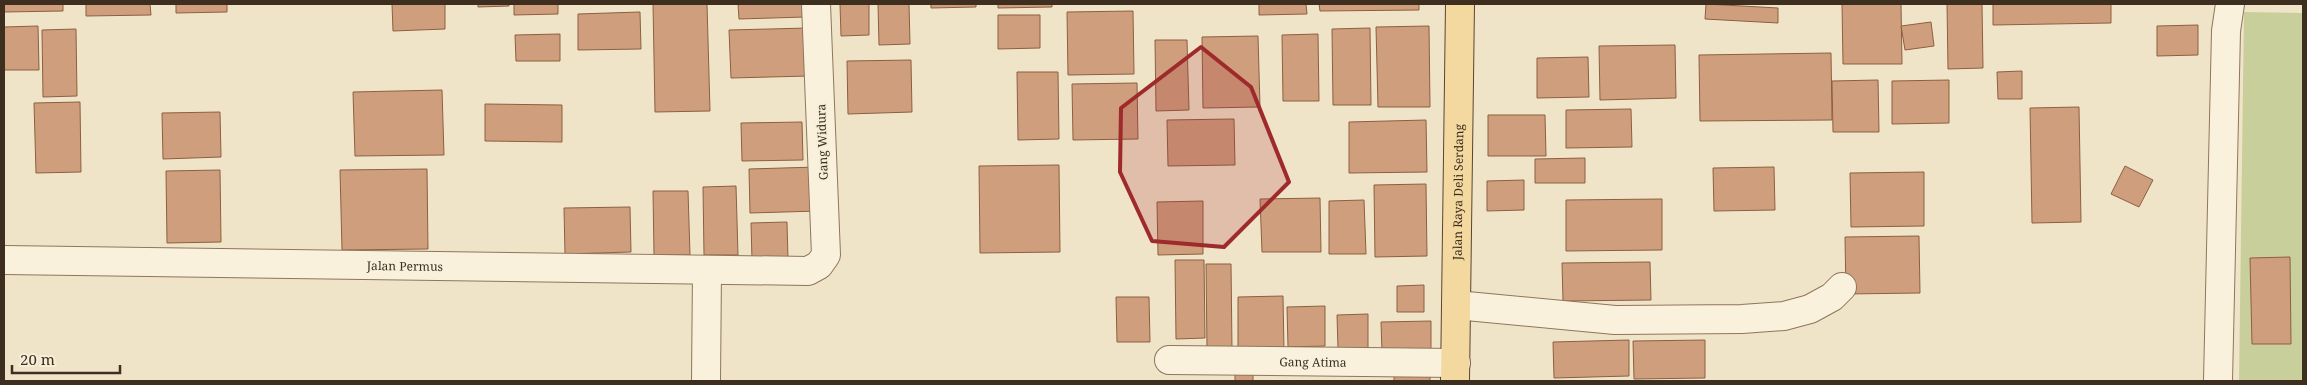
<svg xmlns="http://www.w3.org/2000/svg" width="2307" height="385" viewBox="0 0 2307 385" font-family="'Noto Serif',serif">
<rect width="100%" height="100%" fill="#f0e4c8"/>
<polygon fill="#c9cf9b" points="2244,12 2303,13 2303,381 2239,381"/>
<g fill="#cf9f7d" stroke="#8d5f41">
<polygon points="4,4 63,4 63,11 4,12"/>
<polygon points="86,4 150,4 151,15 86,16"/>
<polygon points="176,4 227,4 227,12 176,13"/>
<polygon points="392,4 445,4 445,29 393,31"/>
<polygon points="478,4 509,4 509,6 478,7"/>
<polygon points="514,4 558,4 558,14 514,15"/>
<polygon points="653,4 707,4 710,111 655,112"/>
<polygon points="738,4 805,4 805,17 739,19"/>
<polygon points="840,4 869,4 869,35 841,36"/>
<polygon points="878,4 909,4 910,44 879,45"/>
<polygon points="931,4 976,4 976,7 931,8"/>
<polygon points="998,4 1052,4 1052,7 998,8"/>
<polygon points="1259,4 1306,4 1307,14 1259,15"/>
<polygon points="1319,4 1419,4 1419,10 1320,11"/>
<polygon points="1706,4 1778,8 1778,23 1705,19"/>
<polygon points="1842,4 1901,4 1902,64 1843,64"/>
<polygon points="1947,4 1982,4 1983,68 1948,69"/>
<polygon points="1993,4 2111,4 2111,23 1993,25"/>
<polygon points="1133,11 1134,74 1068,75 1067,12"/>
<polygon points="640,12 641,49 578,50 578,14"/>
<polygon points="998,15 1040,15 1040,48 998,49"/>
<polygon points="1931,22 1934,46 1905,50 1901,26"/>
<polygon points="2198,25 2198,55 2157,56 2157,26"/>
<polygon points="38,26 39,70 4,70 4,27"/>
<polygon points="1429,26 1430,107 1378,107 1376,27"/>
<polygon points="808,28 809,76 731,78 729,30"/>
<polygon points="1370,28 1371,105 1333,105 1332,29"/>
<polygon points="76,29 77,96 43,97 42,30"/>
<polygon points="560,34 560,61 516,61 515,35"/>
<polygon points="1318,34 1319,101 1283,101 1282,35"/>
<polygon points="1258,36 1260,107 1203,108 1202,37"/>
<polygon points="1155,40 1187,40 1189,110 1156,111"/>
<polygon points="1675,45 1676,98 1600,100 1599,46"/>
<polygon points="1831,53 1832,120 1700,121 1699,55"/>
<polygon points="1588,57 1589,97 1537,98 1537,58"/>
<polygon points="911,60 912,112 848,114 847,61"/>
<polygon points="2022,71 2022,99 1998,99 1997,72"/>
<polygon points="1017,72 1058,72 1059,139 1018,140"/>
<polygon points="1878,80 1879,132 1833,132 1832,81"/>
<polygon points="1949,80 1949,123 1892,124 1892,81"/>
<polygon points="1137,83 1138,139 1073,140 1072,84"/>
<polygon points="442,90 444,155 355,156 353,92"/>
<polygon points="80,102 81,172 36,173 34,103"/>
<polygon points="485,104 562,105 562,142 485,141"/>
<polygon points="2079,107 2081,222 2032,223 2030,108"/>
<polygon points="1631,109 1632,147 1566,148 1566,110"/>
<polygon points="220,112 221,157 163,159 162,113"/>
<polygon points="1488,115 1545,115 1546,156 1488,156"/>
<polygon points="1234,119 1235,165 1168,166 1167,120"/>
<polygon points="1426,120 1427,172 1349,173 1349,122"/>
<polygon points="802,122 803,160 742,161 741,123"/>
<polygon points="1585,158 1585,183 1535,183 1535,159"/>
<polygon points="1059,165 1060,252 980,253 979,166"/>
<polygon points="2125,166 2153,180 2139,207 2111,194"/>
<polygon points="817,167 818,211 750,213 749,169"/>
<polygon points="1774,167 1775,210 1714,211 1713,168"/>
<polygon points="427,169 428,249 342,250 340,170"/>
<polygon points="220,170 221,242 167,243 166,171"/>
<polygon points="1924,172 1924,226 1851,227 1850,173"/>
<polygon points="1524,180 1524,210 1487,211 1487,181"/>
<polygon points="1426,184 1427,256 1375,257 1374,185"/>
<polygon points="736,186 738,255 704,255 703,187"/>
<polygon points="653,191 688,191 690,255 654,255"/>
<polygon points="1320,198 1321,252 1262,252 1260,199"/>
<polygon points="1662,199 1662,250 1566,251 1566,200"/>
<polygon points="1364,200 1366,254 1329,254 1329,201"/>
<polygon points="1203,201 1203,254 1158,255 1157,202"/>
<polygon points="630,207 631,252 565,254 564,208"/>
<polygon points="787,222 788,259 752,260 751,223"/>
<polygon points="1919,236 1920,293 1846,294 1845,237"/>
<polygon points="2290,257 2291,344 2252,344 2250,258"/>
<polygon points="1175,260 1204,260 1205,338 1176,339"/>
<polygon points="1650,262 1651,300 1563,301 1562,263"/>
<polygon points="1206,264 1231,264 1232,349 1207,349"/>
<polygon points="1424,285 1424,312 1397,312 1397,286"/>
<polygon points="1283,296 1284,352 1238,353 1238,297"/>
<polygon points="1116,297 1149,297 1150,342 1117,342"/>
<polygon points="1325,306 1325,346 1288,347 1287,307"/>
<polygon points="1368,314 1368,348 1338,349 1337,315"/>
<polygon points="1431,321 1431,352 1382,353 1381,322"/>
<polygon points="1629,340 1629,376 1554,378 1553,342"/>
<polygon points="1705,340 1705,378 1634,379 1633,341"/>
<polygon points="1430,366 1430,381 1394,381 1394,367"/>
<rect x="1235" y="370" width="18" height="11"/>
</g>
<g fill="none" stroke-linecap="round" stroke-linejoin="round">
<defs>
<g id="minor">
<path id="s1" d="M4,260L808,271L819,265L826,255L816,4"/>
<polyline points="1456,305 1615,320 1742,319 1784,316 1810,309 1832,297 1842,287"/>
<path id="s2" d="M1169,360L1456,363"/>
<polyline points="706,381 707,270"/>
<polyline points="2218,381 2226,31 2230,4"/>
</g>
<g id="primary">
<path id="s3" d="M1455,381L1460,4"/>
</g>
</defs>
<use href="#minor" stroke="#8d765c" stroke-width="30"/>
<use href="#primary" stroke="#5b4430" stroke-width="30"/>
<use href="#minor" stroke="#faf1dc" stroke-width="28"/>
<use href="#primary" stroke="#f3d9a0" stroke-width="28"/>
</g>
<path fill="#9e2a2b" fill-opacity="0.2" stroke="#9e2a2b" stroke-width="4" stroke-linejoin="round" d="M1201,47L1251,87L1289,182L1224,247L1152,241L1120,172L1121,108Z"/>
<g text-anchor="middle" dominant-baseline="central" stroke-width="4" stroke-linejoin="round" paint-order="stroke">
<g font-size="12" fill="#3d2e20" stroke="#f7eed8">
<text transform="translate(822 142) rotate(-92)">Gang Widura</text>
<text stroke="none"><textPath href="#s3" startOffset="189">Jalan Raya Deli Serdang</textPath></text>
<text stroke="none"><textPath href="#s1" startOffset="401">Jalan Permus</textPath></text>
<text stroke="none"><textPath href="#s2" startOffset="144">Gang Atima</textPath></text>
</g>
</g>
<rect width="2307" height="385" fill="none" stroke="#3d2e20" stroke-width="10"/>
<path d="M12 365v8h108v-8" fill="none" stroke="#3d2e20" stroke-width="2.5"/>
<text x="20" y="365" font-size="15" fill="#3d2e20" stroke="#f7eed8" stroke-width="4" paint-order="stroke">20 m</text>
</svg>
